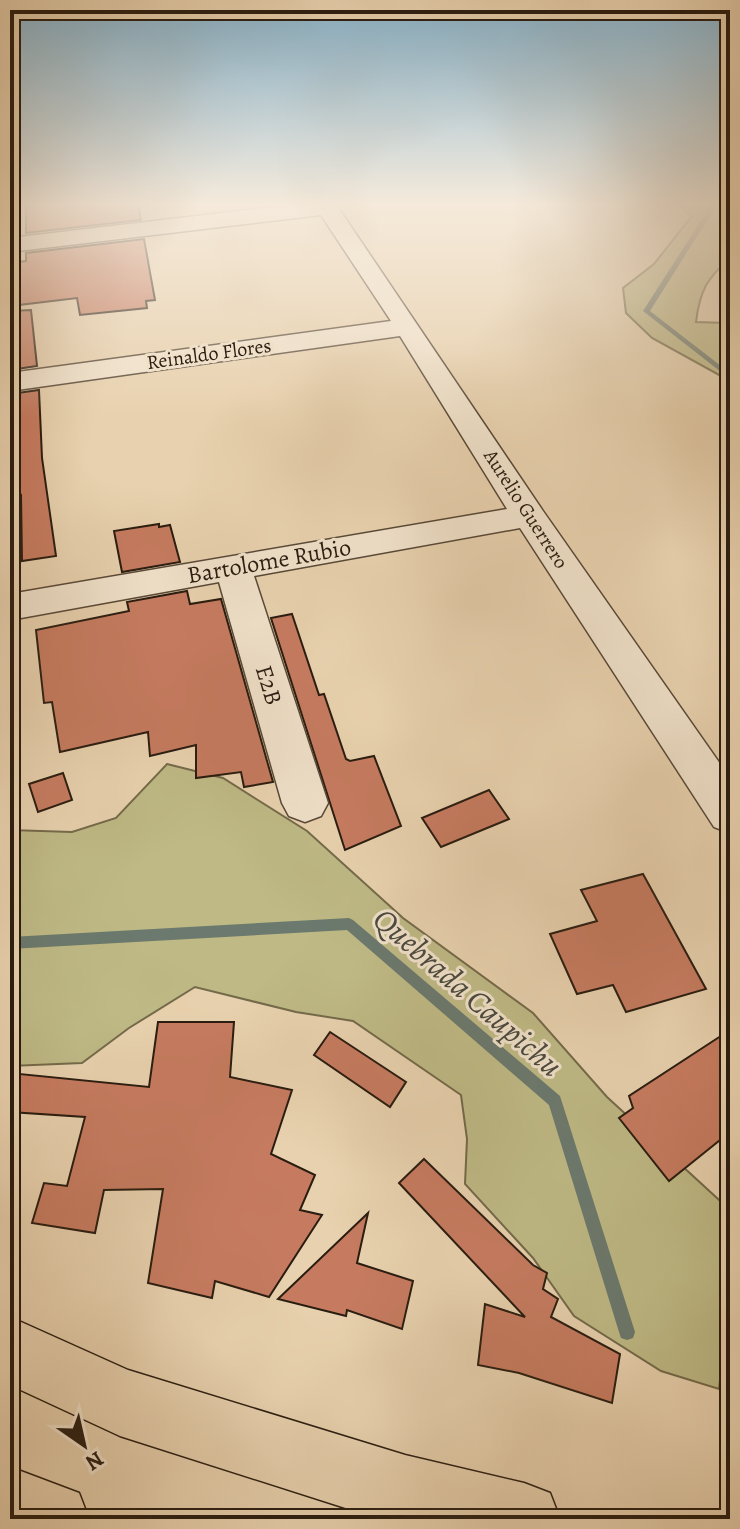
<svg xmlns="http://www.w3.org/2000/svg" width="740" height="1529" viewBox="0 0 740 1529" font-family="Alegreya,serif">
<rect width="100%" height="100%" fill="#e8d1ae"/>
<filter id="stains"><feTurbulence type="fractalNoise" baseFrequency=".0025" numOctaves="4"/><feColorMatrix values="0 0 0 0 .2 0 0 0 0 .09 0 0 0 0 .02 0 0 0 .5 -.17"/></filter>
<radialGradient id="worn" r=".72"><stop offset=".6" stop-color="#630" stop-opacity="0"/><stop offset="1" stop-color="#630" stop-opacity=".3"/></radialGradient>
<g fill="#beb985" stroke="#746a4a" stroke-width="2">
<path d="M677,203H730V257C707,280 700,289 696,322L728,323L730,326V381L652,338L626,313L623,288L654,264L691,217Z"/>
<polygon points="167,764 223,778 307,831 403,918 533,1013 607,1097 730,1210 730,1291 719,1389 661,1371 574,1316 533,1258 465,1184 467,1139 461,1095 353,1021 296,1012 195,987 129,1028 82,1063 10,1066 10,830 72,832 116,818"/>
</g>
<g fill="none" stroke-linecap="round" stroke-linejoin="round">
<g fill="#6b796e" fill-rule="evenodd">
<polygon points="703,203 710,203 715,208 650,311 730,373 730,379 643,311 709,208"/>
<polygon points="349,918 353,920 560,1096 635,1332 633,1338 627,1340 621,1338 619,1332 549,1105 347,930 10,949 10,937"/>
</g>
</g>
<g fill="#c67b60" stroke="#291c10" stroke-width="2">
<polygon points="26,203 138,203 141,220 26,233"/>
<polygon points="144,239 155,300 146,301 147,308 80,315 77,298 10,306 10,263 26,261 26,253"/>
<polygon points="31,310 37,366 10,370 10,311"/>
<polygon points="39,390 42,458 56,556 22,561 21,495 10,497 10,394"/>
<polygon points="159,524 159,527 170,525 180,562 122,572 114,531"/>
<polygon points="187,591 190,604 221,599 273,782 244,787 241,772 196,778 196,745 150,756 148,732 60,752 52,702 44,703 36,630 129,611 127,602"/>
<polygon points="292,614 319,695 324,694 346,759 350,761 374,756 401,826 345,850 271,618"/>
<polygon points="63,773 72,800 38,812 29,784"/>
<polygon points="489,790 509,819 441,847 422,818"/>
<polygon points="643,874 706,989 626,1012 613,985 577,994 550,934 597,921 581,890"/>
<polygon points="158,1022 234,1022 230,1077 292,1090 271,1154 315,1175 300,1210 322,1215 269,1297 215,1281 212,1298 148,1283 163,1189 104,1190 95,1233 32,1223 44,1183 67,1186 85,1117 10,1112 10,1073 149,1087"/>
<polygon points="730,1030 730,1132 669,1181 619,1118 633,1108 629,1096"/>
<polygon points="330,1032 406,1082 390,1107 314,1055"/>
<polygon points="424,1159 533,1265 547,1273 543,1289 558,1299 551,1317 620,1354 612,1403 519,1373 478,1365 485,1304 525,1317 399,1183"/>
<polygon points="368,1213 357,1263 413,1281 402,1329 347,1310 346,1316 278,1299"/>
</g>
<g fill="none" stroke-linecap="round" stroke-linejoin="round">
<defs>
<polygon id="minor" points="308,203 335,203 543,511 730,778 730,833 714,827 520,528 254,576 328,803 321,816 305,822 289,816 282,803 219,582 10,620 10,594 507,509 400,336 10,391 10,373 391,321 321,215 10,252 10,238"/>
<g id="major">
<polygon points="10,1317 128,1370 405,1455 524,1483 550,1493 560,1519 380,1519 120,1436 10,1385"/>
<polygon points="10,1467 79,1493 89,1519 10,1519"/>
</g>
</defs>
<use href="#minor" stroke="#594938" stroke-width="3"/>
<use href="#major" stroke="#291c10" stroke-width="3"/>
<use href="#minor" fill="#f0e1ca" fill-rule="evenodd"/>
<use href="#major" fill="#e8d1ae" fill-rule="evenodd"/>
</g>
<linearGradient id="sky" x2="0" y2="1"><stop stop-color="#87b5d0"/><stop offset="0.49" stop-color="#f5eadb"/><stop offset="1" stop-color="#f5eadb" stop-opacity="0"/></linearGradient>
<rect width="740" height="417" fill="url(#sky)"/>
<g text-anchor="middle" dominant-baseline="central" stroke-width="6" stroke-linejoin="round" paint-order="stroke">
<g font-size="20" fill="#291c10" stroke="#f0e1ca">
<text transform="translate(209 354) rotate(-8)">Reinaldo Flores</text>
<text transform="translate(526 509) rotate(57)">Aurelio Guerrero</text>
</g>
<g font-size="24" fill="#291c10" stroke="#f0e1ca">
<text transform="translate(269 561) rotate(-10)">Bartolome Rubio</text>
<text transform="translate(269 685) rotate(73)">E2B</text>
</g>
<g font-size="32" font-style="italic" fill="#4a4a3f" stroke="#f0e1ca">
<text transform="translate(468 992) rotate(41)">Quebrada Caupichu</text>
</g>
</g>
<rect width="740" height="1529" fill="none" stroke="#e8d1ae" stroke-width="40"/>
<rect x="12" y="12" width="716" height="1505" fill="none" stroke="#291c10" stroke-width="4"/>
<rect x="20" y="20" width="700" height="1489" fill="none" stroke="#291c10" stroke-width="2"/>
<g transform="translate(84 1445) rotate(146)" stroke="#f0e1ca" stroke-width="6" paint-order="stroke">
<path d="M0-6L14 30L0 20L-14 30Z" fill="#291c10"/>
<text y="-12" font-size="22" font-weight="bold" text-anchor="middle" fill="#291c10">N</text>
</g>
<rect width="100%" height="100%" filter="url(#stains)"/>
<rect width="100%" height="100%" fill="url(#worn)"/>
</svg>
